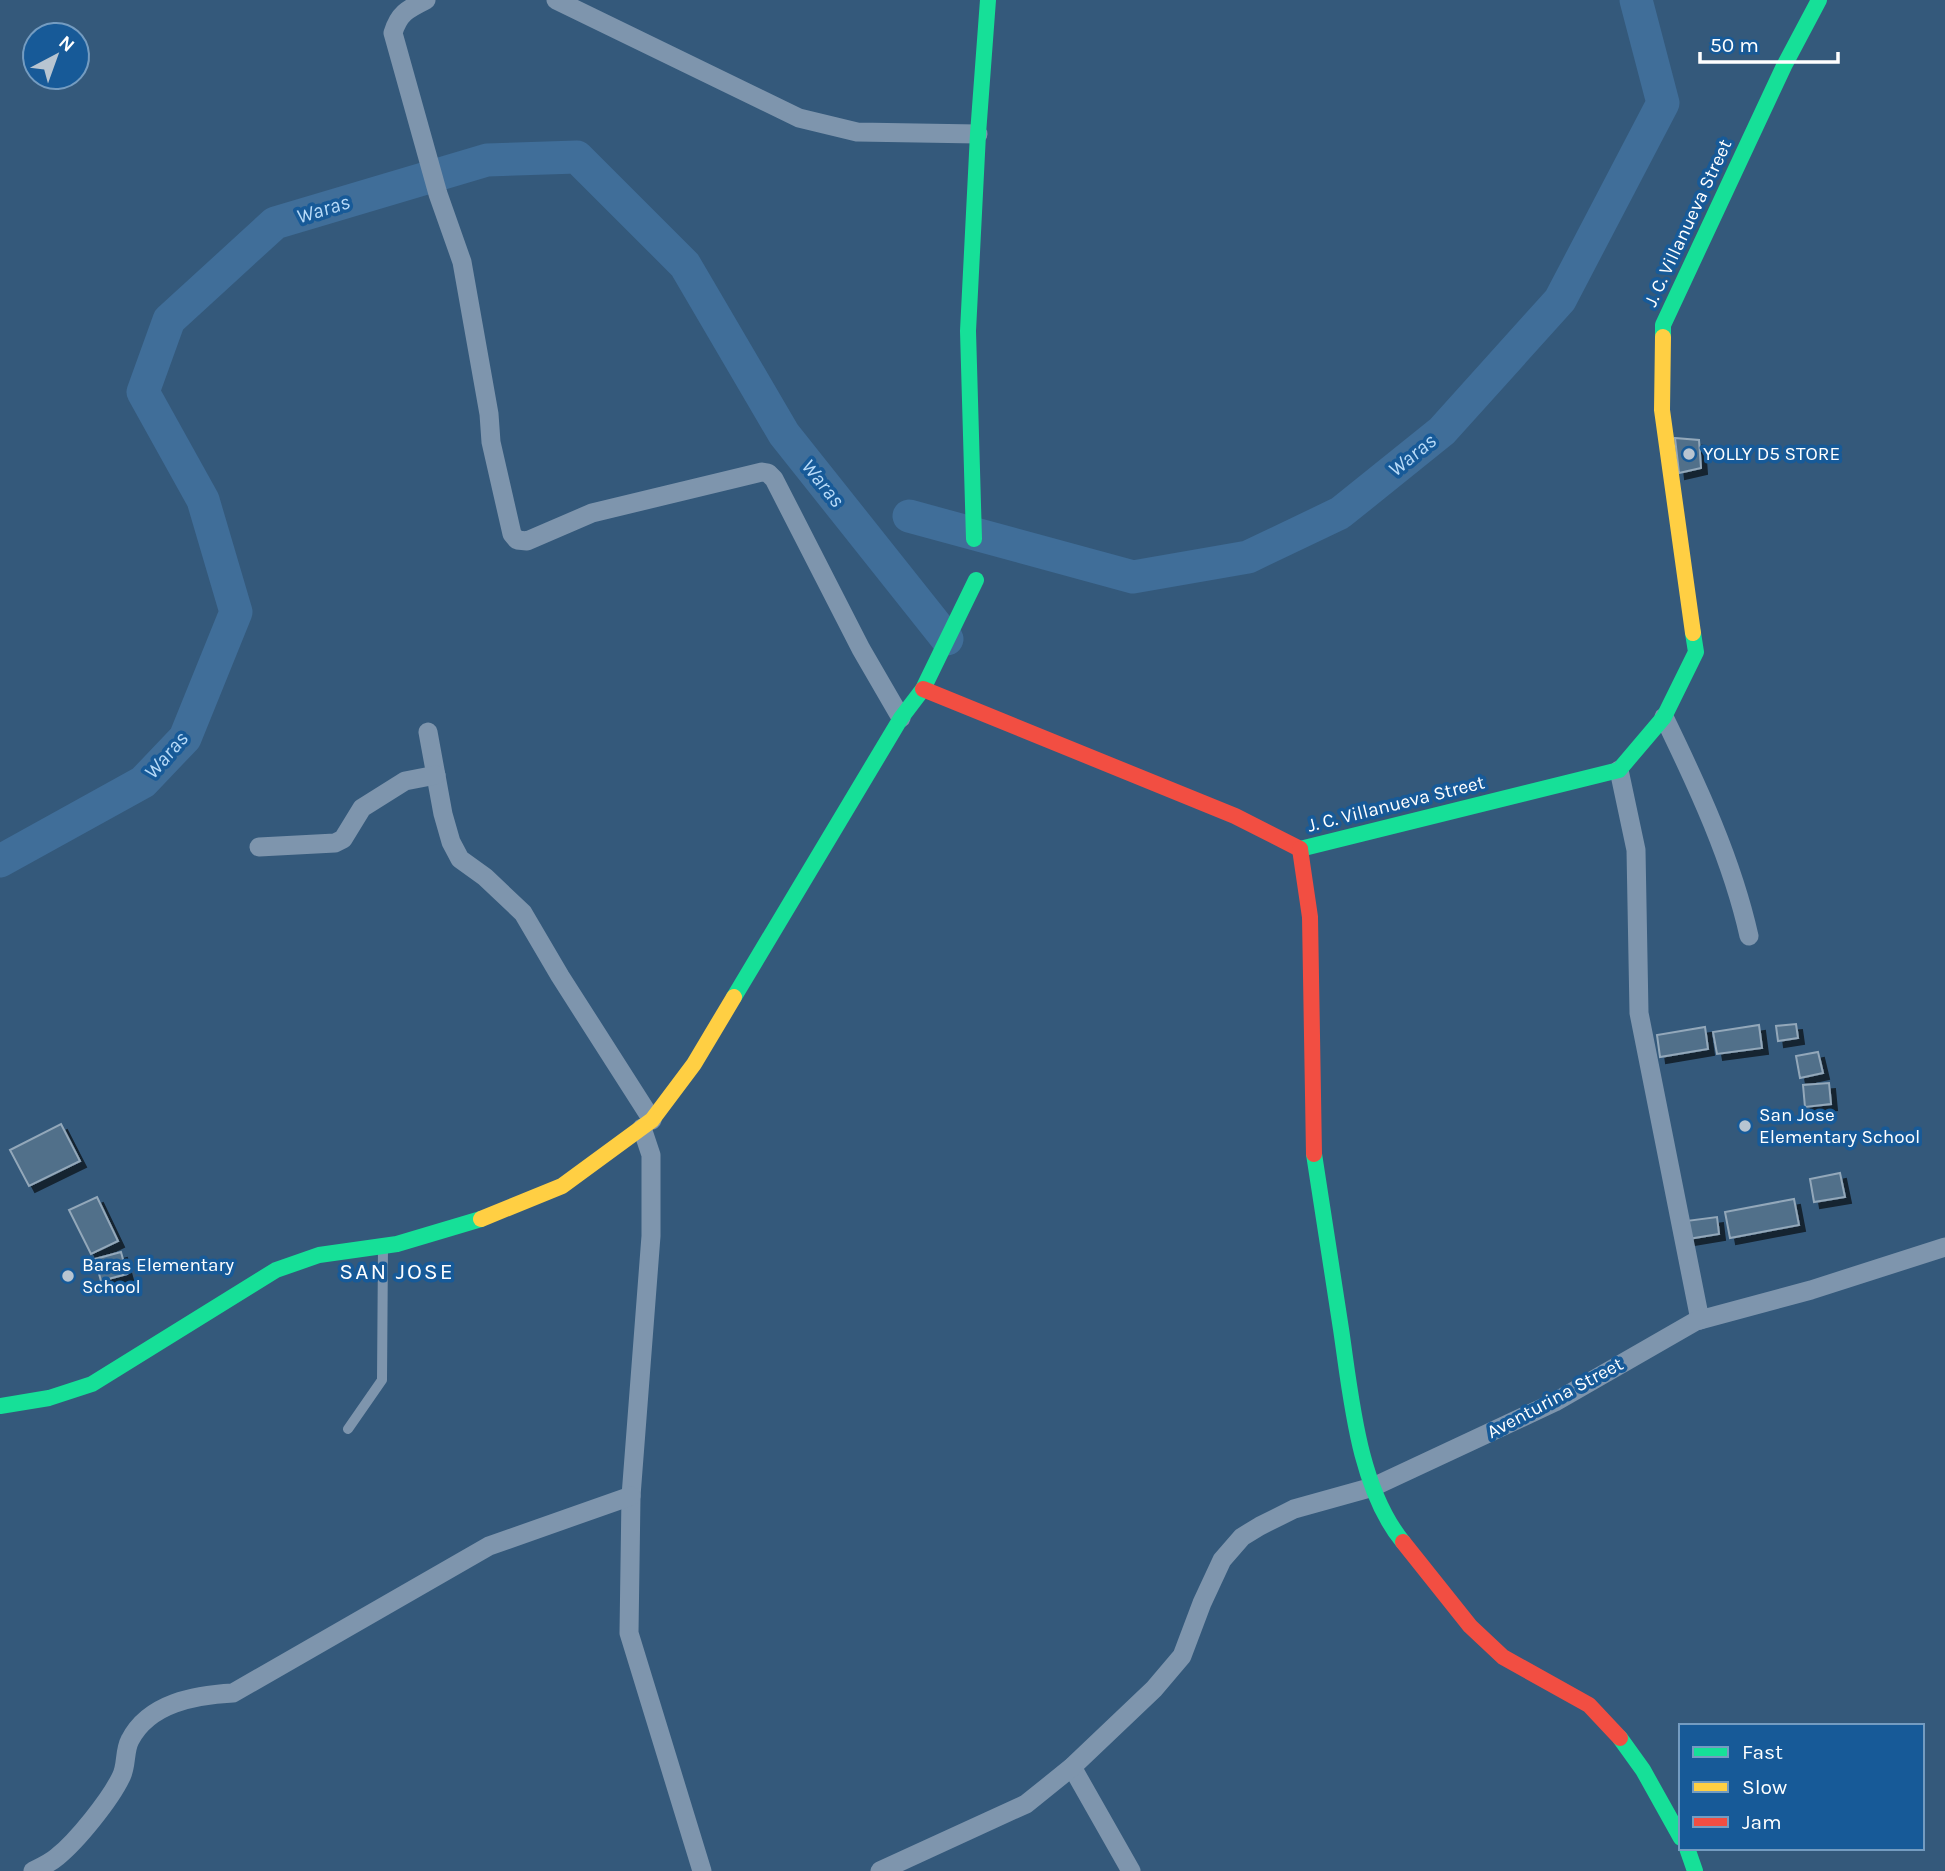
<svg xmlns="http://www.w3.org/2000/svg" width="1945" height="1871" viewBox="0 0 1945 1871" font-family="Karla,sans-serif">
<defs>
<filter id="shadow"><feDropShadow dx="6" dy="6" stdDeviation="0" flood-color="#0009"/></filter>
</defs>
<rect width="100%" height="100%" fill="#34597b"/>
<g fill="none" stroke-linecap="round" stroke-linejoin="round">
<g stroke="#406e99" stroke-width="33">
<polyline points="909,516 1133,577 1248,557 1340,513 1442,431 1560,300 1663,103 1636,0"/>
<polyline points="0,861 143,782 185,738 236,612 203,500 143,392 169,320 275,223 487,160 577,157 685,265 784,434 947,639"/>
</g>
</g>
<g fill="#516f8a" stroke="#93a8ba" stroke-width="2" filter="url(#shadow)">
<polygon points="1675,438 1699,440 1701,468 1679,473"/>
<polygon points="1796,1024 1798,1038 1778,1041 1776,1026"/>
<polygon points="1759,1025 1762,1048 1717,1054 1713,1032"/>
<polygon points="1705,1027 1708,1049 1660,1057 1657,1035"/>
<polygon points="1818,1052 1823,1073 1800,1078 1796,1056"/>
<polygon points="1829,1083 1831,1104 1805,1107 1803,1085"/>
<polygon points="61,1124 80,1161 29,1186 10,1150"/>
<polygon points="1840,1173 1845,1197 1814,1202 1810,1179"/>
<polygon points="97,1197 118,1241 91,1254 69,1210"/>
<polygon points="1794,1199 1799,1225 1730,1238 1725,1212"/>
<polygon points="1717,1217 1719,1234 1688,1239 1686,1221"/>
<polygon points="121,1252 127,1274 101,1281 95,1259"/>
</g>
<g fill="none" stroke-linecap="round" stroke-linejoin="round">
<polyline stroke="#7e95ad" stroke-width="10" points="348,1429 382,1380 383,1247"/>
<g stroke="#7e95ad" stroke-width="19">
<path d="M426,0C408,9 399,13 393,33L438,194L462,262L489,414L491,442L512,534L517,540L527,541L592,513L762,472L768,473L774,479L861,649L901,718"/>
<polyline points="556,0 799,118 857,132 978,134"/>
<path d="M1664,717C1698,787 1732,860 1749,936"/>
<polyline points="428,732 443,814 451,842 460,859 485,877 523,913 560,976 652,1120"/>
<polyline points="1619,770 1636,850 1639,1013 1700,1320"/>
<polyline points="259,847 335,843 343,839 362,808 405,781 436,775"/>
<polyline points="642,1128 651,1155 651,1236 631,1496 629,1633 702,1871"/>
<polyline points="1072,1767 1131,1871"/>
<path d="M33,1871C41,1867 50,1863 57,1857C77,1841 110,1800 121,1777C127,1766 124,1751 130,1740C149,1703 195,1695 233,1693L489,1546L631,1496"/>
<polyline points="880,1871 1026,1804 1072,1767 1154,1689 1182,1656 1202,1603 1222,1560 1242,1537 1260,1526 1294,1509 1373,1487 1555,1402 1696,1321 1811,1290 1945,1247"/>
</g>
<g stroke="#16e098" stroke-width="16">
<polyline points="1663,337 1663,325 1784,66 1819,0"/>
<polyline points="974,539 968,331 978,134 988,0"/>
<polyline points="1300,849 1619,770 1664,717 1696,652 1693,633"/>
<polyline points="734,997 901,718 923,689 976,580"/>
<path d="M1314,1154C1323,1212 1332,1270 1341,1329C1351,1396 1358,1487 1403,1542"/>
<polyline points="0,1406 49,1398 92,1384 276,1270 319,1255 397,1244 481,1219"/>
<polyline points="1620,1738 1643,1770 1681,1838"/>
<polyline points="1687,1848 1695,1871"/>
</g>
<g stroke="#ffcf43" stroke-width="16">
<polyline points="1663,337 1662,410 1693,633"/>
<polyline points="481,1219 562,1186 652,1120 694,1064 734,997"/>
</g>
<g stroke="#f24e42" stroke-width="16">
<polyline points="923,689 1235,816 1300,849"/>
<polyline points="1300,849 1310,917 1314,1154"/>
<polyline points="1403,1542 1470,1626 1503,1657 1589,1705 1620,1738"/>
</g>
</g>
<g fill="#b8c5d1" stroke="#175a98" stroke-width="2.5">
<circle cx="1689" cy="454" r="7"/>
<circle cx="1745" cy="1126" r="7"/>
<circle cx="68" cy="1276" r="7"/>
</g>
<g text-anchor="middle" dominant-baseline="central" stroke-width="7" stroke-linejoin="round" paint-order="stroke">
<g font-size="19" fill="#fff" stroke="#175a98">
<text transform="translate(1688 223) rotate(-65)">J. C. Villanueva Street</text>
<text transform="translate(1396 804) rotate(-14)">J. C. Villanueva Street</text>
<text transform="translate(1555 1398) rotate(-28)">Aventurina Street</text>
</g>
<g font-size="19" fill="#fff" stroke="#175a98" text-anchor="start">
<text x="1703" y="454">YOLLY D5 STORE</text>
<text x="1759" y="1115">San Jose<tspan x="1759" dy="22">Elementary School</tspan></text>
<text x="82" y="1265">Baras Elementary<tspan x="82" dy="22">School</tspan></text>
</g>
<g font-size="21" font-style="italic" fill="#b7daf8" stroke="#175a98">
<text transform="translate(323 209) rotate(-17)">Waras</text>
<text transform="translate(1412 455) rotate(-39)">Waras</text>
<text transform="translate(823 483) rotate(51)">Waras</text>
<text transform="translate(166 755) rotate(-49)">Waras</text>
</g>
<g font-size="23" letter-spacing="2" fill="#fff" stroke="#175a98">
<text x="397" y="1271">SAN JOSE</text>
</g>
</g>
<rect x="1679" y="1724" width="245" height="126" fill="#175a98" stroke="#749cc1" stroke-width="2"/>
<rect x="1693" y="1747" width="35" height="10" fill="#16e098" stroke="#749cc1" stroke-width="2"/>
<text x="1742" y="1759" font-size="21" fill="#ffffff">Fast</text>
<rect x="1693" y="1782" width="35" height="10" fill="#ffcf43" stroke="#749cc1" stroke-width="2"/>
<text x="1742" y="1794" font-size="21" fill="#ffffff">Slow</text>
<rect x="1693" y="1817" width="35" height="10" fill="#f24e42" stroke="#749cc1" stroke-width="2"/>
<text x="1742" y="1829" font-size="21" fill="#ffffff">Jam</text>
<g transform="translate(56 56) rotate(41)"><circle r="33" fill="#175a98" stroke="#749cc1" stroke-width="2"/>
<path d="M0-5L12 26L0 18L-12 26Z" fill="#b8c5d1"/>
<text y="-10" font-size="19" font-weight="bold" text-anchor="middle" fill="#ffffff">N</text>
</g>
<path d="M1700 52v10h138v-10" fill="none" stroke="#ffffff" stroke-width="3.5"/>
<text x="1710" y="52" font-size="21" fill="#ffffff" stroke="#175a98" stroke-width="5" paint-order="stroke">50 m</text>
</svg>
